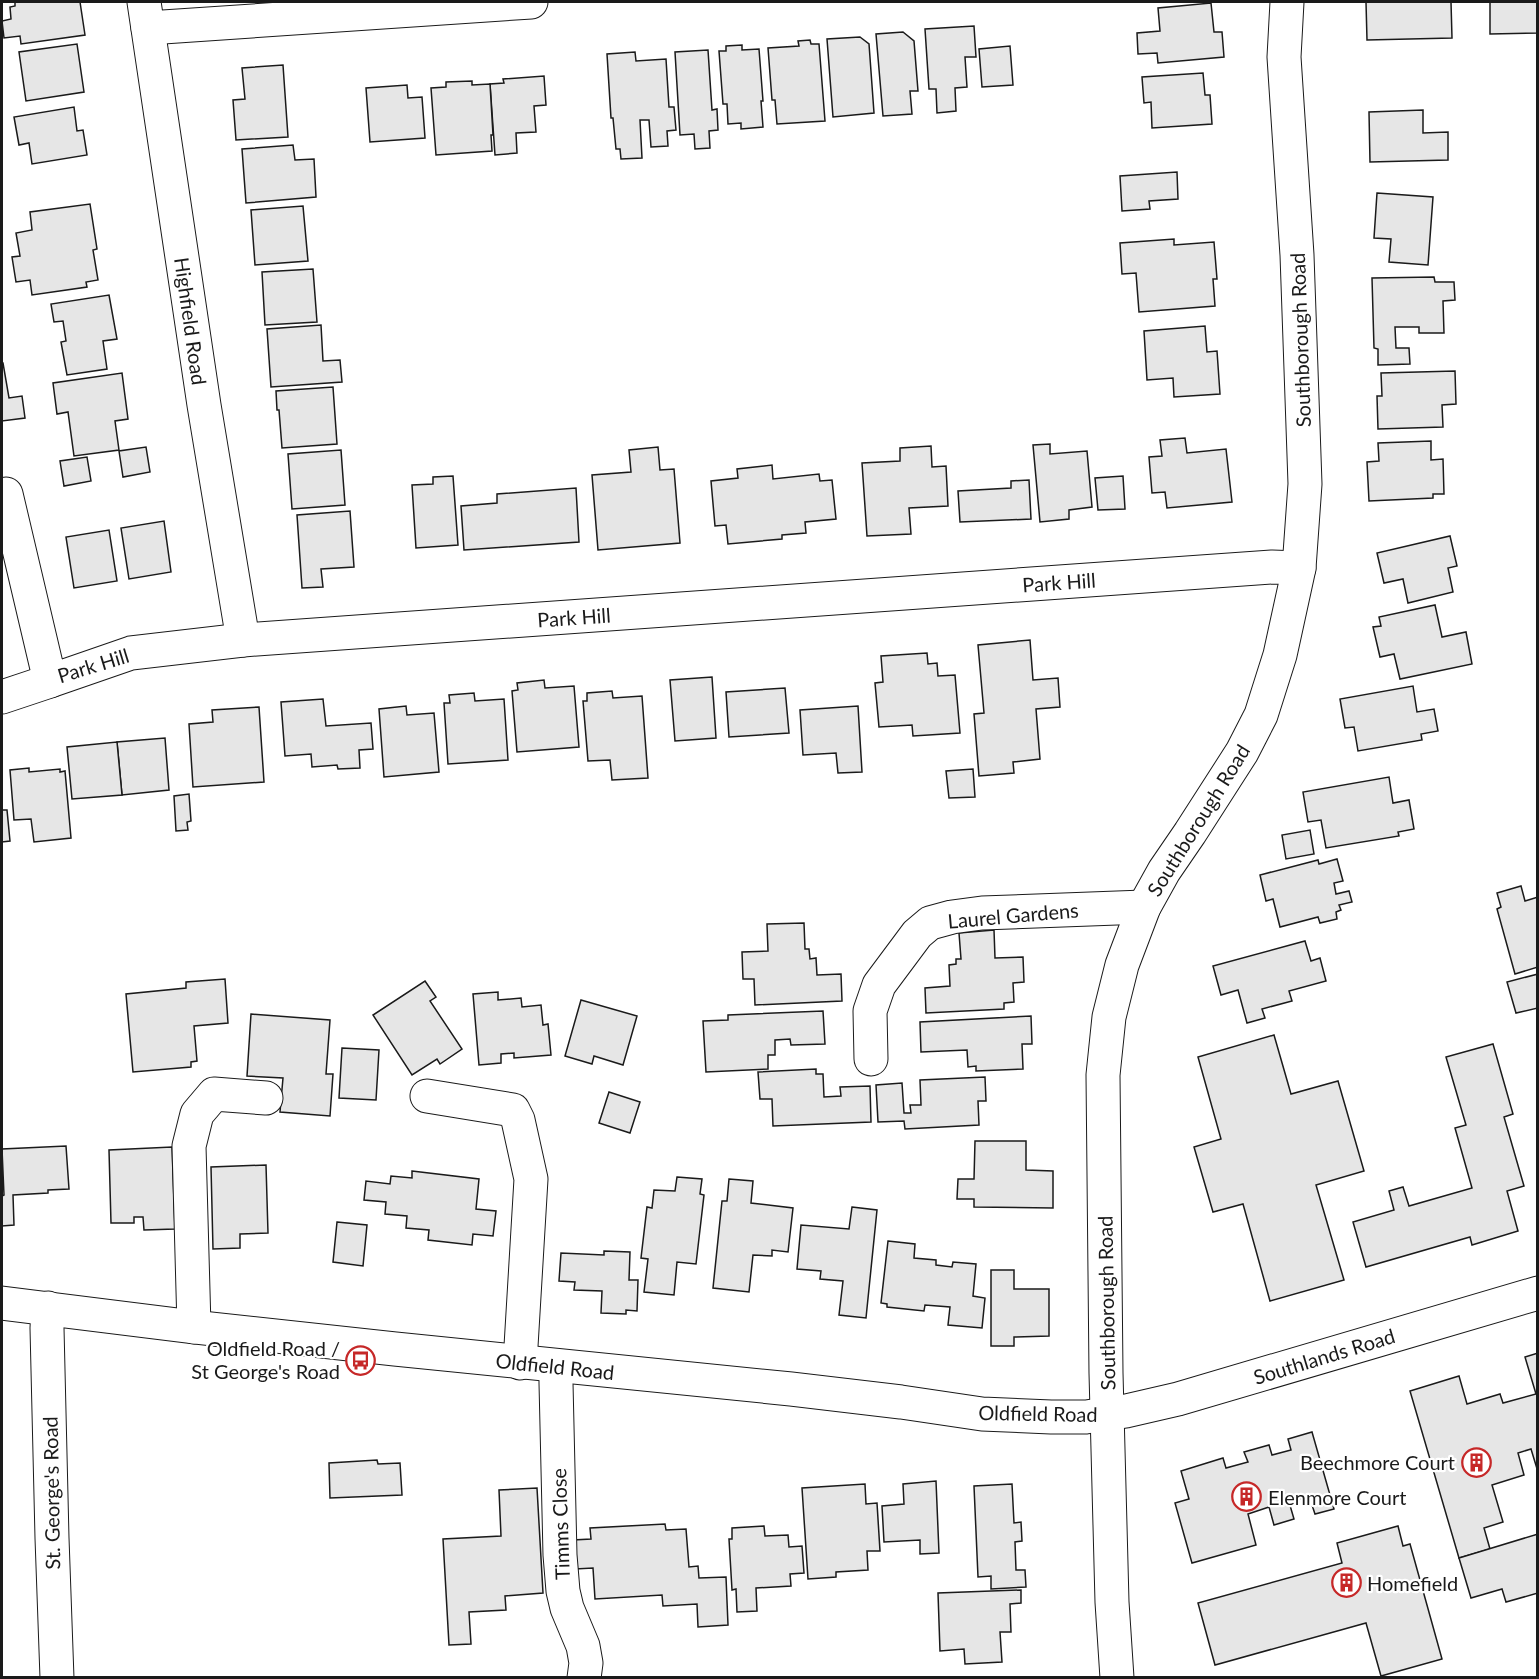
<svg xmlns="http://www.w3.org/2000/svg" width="1539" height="1679" viewBox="0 0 1539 1679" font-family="Lato,sans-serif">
<rect width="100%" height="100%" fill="#fff"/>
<g fill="#e6e6e6" stroke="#1a1a1a" stroke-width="1.5">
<polygon points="15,2 80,2 85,35 21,44 20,36 4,38 2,21 11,19 10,7 15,6"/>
<polygon points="1366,2 1451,2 1452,38 1367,40"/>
<polygon points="1490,2 1538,2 1538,33 1490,34"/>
<polygon points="1211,3 1214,32 1222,32 1224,57 1158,63 1157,53 1138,54 1137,33 1160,31 1158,8"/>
<polygon points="974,26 976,57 965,57 967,87 955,88 956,111 937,113 936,89 929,89 925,29"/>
<polygon points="903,32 914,41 918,91 910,91 912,114 883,116 876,34"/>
<polygon points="860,37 869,44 874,113 833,117 827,39"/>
<polygon points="810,40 811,44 819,44 825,121 777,124 775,100 772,100 768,48 799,46 798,41"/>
<polygon points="77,44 84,92 26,101 19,52"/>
<polygon points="742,45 742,50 759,49 763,101 761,101 763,127 741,129 741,123 728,124 727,104 723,104 719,51 726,51 726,46"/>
<polygon points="1010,46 1013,85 982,87 979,49"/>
<polygon points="708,50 712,110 717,109 718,130 709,131 710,148 695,149 694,134 680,135 675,52"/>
<polygon points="635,52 636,61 666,59 669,107 674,107 676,130 667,131 668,146 651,147 649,120 640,120 642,158 621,159 620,149 616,149 613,118 611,118 607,54"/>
<polygon points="283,65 288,137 236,140 233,100 245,99 242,68"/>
<polygon points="1203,73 1205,95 1210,95 1212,124 1152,128 1151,102 1144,103 1142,77"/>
<polygon points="544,76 546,105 534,106 536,132 516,133 517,153 495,155 490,84 504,83 503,79"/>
<polygon points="472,81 472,85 490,84 493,135 491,135 492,151 436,155 431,88 446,87 446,82"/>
<polygon points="407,85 408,98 422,97 425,138 370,142 366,88"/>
<polygon points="74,107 77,131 83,130 87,155 32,164 29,143 19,145 14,117"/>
<polygon points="1423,110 1423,133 1448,132 1448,160 1370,162 1369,112"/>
<polygon points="293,145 295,160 314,159 316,197 246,203 242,149"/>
<polygon points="1177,172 1178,199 1149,201 1150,209 1122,211 1120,176"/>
<polygon points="1377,193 1433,197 1428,265 1389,262 1391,239 1374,238"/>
<polygon points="90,204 97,249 93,250 98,280 86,282 87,287 32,295 30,280 16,282 12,257 20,256 16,233 32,230 30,212"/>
<polygon points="303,206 308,261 255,265 251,210"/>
<polygon points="1174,239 1174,245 1214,242 1217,279 1213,279 1215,306 1139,312 1136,273 1122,274 1120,243"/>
<polygon points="313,269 317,322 265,325 262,272"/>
<polygon points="1434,277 1435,282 1454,282 1455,300 1443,301 1444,333 1419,333 1419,327 1395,327 1396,348 1409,348 1410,364 1378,365 1378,349 1374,348 1372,278"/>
<polygon points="109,295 117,339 103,341 107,369 67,375 61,342 66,341 63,321 54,322 51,304"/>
<polygon points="321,325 323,361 340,360 342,382 271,387 267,329"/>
<polygon points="1205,326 1207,352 1217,351 1220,394 1174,397 1173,378 1147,380 1144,331"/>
<polygon points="2,363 3,363 9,398 22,396 25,418 2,421"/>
<polygon points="1455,371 1456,404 1442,405 1443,427 1378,429 1377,396 1382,396 1381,373"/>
<polygon points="122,373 128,419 115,421 119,450 74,456 68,412 57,414 53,383"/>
<polygon points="333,387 337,444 282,448 279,410 277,410 276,391"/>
<polygon points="1185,438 1187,453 1226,449 1232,502 1167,508 1165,492 1152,493 1149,457 1162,456 1160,440"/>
<polygon points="1431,441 1431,460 1443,459 1444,494 1433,494 1433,498 1369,501 1367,462 1379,461 1378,443"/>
<polygon points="1050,444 1050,454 1087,451 1092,507 1069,510 1069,519 1040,522 1033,445"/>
<polygon points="931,446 932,467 946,466 948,506 909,508 911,534 867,536 862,463 900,461 900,448"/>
<polygon points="146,447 150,472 123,477 119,451"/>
<polygon points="658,447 660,470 674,469 680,543 598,550 592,475 631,472 629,450"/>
<polygon points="341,450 345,505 292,509 288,454"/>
<polygon points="87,457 91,481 64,486 60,461"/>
<polygon points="772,465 773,479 819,474 820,481 832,480 836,519 805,522 806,533 782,535 782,539 728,544 726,525 715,526 711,481 738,478 737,469"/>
<polygon points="453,476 458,545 416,548 412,485 433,484 433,477"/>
<polygon points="1123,476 1125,509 1098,510 1095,478"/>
<polygon points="1029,480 1031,519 960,522 958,491 1011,488 1011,481"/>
<polygon points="576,488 579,542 464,550 461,506 497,503 497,494"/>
<polygon points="350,511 354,567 321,569 323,587 302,588 297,515"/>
<polygon points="164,521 171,572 129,579 121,528"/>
<polygon points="109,530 117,581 74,588 66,537"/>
<polygon points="1450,536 1457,566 1448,568 1453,592 1408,603 1403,579 1384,583 1377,553"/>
<polygon points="1435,605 1442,637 1466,632 1472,664 1400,679 1394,654 1380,657 1373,627 1381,626 1379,617"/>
<polygon points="1030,640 1033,680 1058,678 1060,707 1036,709 1040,759 1013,762 1014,773 979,776 974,714 984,713 978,645"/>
<polygon points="927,653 928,664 937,663 938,676 955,675 960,733 913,736 912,725 879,727 875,683 883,682 881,656"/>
<polygon points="712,677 716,738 675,741 670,680"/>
<polygon points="544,680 545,688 574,686 579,747 517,752 512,691 518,690 517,683"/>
<polygon points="1413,686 1417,712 1434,709 1438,731 1421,734 1422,740 1358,751 1354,727 1345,728 1340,699"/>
<polygon points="785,688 789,733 729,737 726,692"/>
<polygon points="612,691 613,698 642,696 648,778 612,780 610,760 588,761 583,701 587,701 587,693"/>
<polygon points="474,693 475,701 504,699 508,760 448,764 444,703 450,703 449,695"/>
<polygon points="323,699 326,726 371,723 373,749 359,750 360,768 338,769 337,765 312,767 311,754 285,756 281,702"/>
<polygon points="406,706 407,715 434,713 439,772 384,777 379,709"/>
<polygon points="858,706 862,772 838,773 836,753 803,755 800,710"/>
<polygon points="259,707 264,782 193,787 189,724 213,722 212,710"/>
<polygon points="165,738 169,790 122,795 117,742"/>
<polygon points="117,742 122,795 72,799 67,747"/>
<polygon points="29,768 29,772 60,769 60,772 65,771 71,838 34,842 31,819 14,820 10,770"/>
<polygon points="973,769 975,797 949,798 946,771"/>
<polygon points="1389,777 1393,803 1409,800 1414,829 1398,832 1399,836 1326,848 1321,820 1308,822 1303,792"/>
<polygon points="189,794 191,821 187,822 188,830 176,831 174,796"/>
<polygon points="2,810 7,810 10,841 2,842"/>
<polygon points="1310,830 1314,854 1286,859 1282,835"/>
<polygon points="1337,859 1343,881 1334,883 1336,894 1349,891 1352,902 1339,905 1341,910 1336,912 1337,919 1320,923 1318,917 1280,927 1273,899 1266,901 1260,875 1318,860 1319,864"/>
<polygon points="1521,886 1525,901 1538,897 1538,967 1515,974 1497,909 1501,907 1497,893"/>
<polygon points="804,923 805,949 809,949 810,959 816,958 817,975 841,974 842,1001 755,1005 754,979 743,979 742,952 768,951 767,924"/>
<polygon points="994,930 995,958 1023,957 1024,982 1013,983 1014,1002 1004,1003 1004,1009 926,1013 925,988 950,986 949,965 956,964 956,959 961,959 959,933"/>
<polygon points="1305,941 1311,961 1320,958 1326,981 1289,991 1292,1001 1262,1009 1265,1018 1247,1023 1238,990 1221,995 1213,966"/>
<polygon points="1538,974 1538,1008 1516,1013 1507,982"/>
<polygon points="225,979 228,1023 194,1026 197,1061 191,1062 191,1067 133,1072 126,994 186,988 186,982"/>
<polygon points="425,981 436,997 430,1001 462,1049 440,1064 437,1059 412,1075 373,1015"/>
<polygon points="498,992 498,1000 521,998 522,1007 541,1005 543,1025 548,1024 551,1055 514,1058 514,1053 501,1054 501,1063 479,1065 473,994"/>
<polygon points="581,1000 637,1016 623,1065 594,1056 592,1064 565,1056"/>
<polygon points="823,1011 825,1044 791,1045 790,1039 775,1040 775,1055 768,1055 768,1069 706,1072 703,1021 728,1020 728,1015"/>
<polygon points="251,1014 330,1020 326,1074 333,1074 330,1116 280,1112 283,1078 247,1076"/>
<polygon points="1031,1016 1032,1044 1022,1044 1023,1069 976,1071 976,1066 968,1067 967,1050 921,1052 920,1022"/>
<polygon points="1274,1035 1291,1094 1338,1081 1364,1171 1316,1185 1344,1280 1270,1301 1243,1204 1213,1212 1194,1147 1221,1139 1198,1057"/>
<polygon points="1493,1044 1513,1114 1504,1117 1524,1186 1507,1191 1518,1231 1472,1245 1470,1237 1366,1267 1353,1222 1394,1210 1389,1191 1403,1187 1409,1206 1472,1188 1455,1128 1466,1125 1446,1057"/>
<polygon points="342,1048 379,1050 376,1100 339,1098"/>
<polygon points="816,1069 816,1074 823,1074 824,1097 841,1096 840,1087 870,1086 871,1122 773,1126 772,1099 760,1099 758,1072"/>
<polygon points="985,1077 986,1101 978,1101 979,1125 905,1129 904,1121 878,1122 876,1085 902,1083 904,1113 911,1113 910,1105 921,1105 920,1080"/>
<polygon points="609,1092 640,1102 630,1133 599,1123"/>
<polygon points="975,1141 1026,1141 1026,1170 1053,1171 1053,1208 974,1207 974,1199 957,1199 958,1179 974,1179"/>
<polygon points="66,1146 69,1189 48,1190 48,1193 13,1195 14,1225 2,1226 2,1196 4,1195 2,1149"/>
<polygon points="172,1147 175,1229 144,1230 143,1217 134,1217 134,1223 111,1223 109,1150"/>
<polygon points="266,1165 268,1233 240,1234 240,1248 213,1249 211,1167"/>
<polygon points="412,1171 479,1179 476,1209 496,1211 493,1236 473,1234 472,1245 428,1240 429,1230 406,1228 407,1216 385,1214 386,1202 364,1200 366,1181 390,1184 391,1176 412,1178"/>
<polygon points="677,1177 702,1179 700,1194 704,1195 696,1264 677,1262 674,1295 644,1292 648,1259 641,1258 647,1207 652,1208 654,1190 675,1191"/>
<polygon points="729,1179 753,1181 751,1203 793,1208 788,1252 772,1250 772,1256 753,1255 749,1292 713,1288 722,1201 727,1201"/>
<polygon points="852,1207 877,1210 866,1318 839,1315 843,1281 820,1279 821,1271 797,1269 801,1225 849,1229"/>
<polygon points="337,1222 367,1225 363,1266 333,1262"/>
<polygon points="888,1241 915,1244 914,1258 936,1260 936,1265 952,1267 953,1262 976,1264 973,1296 985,1298 982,1328 948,1325 950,1307 925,1305 924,1311 887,1307 887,1304 881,1303"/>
<polygon points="604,1251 630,1252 629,1280 638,1280 637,1311 626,1310 626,1314 601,1313 602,1291 574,1290 575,1282 559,1281 561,1253 604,1255"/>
<polygon points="991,1270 1014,1270 1014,1289 1049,1289 1049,1336 1014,1337 1014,1346 991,1346"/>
<polygon points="1538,1353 1538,1472 1531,1449 1518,1453 1524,1475 1492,1485 1503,1522 1484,1528 1490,1549 1459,1558 1410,1391 1459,1376 1467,1404 1500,1394 1503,1403 1536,1394 1525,1357"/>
<polygon points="1312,1432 1334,1509 1315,1514 1309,1496 1289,1502 1294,1519 1274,1525 1269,1507 1248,1514 1256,1545 1192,1563 1175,1503 1189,1499 1181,1471 1223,1458 1226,1468 1248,1462 1244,1452 1269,1445 1272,1455 1291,1450 1288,1439"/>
<polygon points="377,1460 378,1464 400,1463 402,1495 330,1498 329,1463"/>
<polygon points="936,1481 939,1553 920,1554 920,1540 884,1542 882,1506 904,1504 903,1484"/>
<polygon points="865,1484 866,1504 877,1503 880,1551 867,1551 868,1570 836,1572 836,1577 808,1579 802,1488"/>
<polygon points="1012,1484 1014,1523 1021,1522 1022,1541 1015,1542 1016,1570 1025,1570 1026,1587 991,1589 991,1576 978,1577 974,1486"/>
<polygon points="537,1488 543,1593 505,1596 506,1610 469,1612 471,1644 449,1645 443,1539 501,1536 499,1490"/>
<polygon points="665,1524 666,1530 686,1529 689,1567 698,1566 699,1578 726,1577 728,1625 698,1627 697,1604 663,1606 662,1595 595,1599 593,1568 575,1569 573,1540 591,1539 590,1528"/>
<polygon points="764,1526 765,1536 788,1535 789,1547 802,1546 804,1573 790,1574 791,1586 756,1588 757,1611 737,1612 736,1589 732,1590 729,1539 732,1539 732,1528"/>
<polygon points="1398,1526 1403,1546 1410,1544 1442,1659 1381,1676 1366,1623 1215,1665 1198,1603 1342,1563 1337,1543"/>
<polygon points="1538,1534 1538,1593 1506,1602 1502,1589 1471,1598 1459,1558"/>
<polygon points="1021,1590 1021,1603 1010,1604 1011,1632 1000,1632 1002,1662 965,1664 964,1649 940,1651 938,1593"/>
</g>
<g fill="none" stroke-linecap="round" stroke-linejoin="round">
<defs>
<g id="minor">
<polyline points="144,2 204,405 243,640"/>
<polyline points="148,28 531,2"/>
<polyline points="2,495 6,494 50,681 131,653 243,640 1272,567 1299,568"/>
<polyline points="2,697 50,681"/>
<polyline points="871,1059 870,1011 879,985 917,934 930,923 952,917 982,913 1144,907"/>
<polyline points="427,1096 513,1110 518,1120 531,1179 520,1363"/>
<polyline points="2,1303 194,1327 395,1349 791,1389 901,1402 982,1414 1051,1417 1086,1417 1126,1411 1178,1399 1538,1293"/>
<polyline points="48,1308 47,1328 52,1538 57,1678"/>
<polyline points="194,1327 189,1146 197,1114 214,1094 266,1098"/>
<polyline points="556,1366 556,1383 560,1555 563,1591 567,1608 583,1646 586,1663 584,1678"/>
<polyline points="1117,1678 1112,1602 1106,1373 1103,1075 1109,1017 1122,965 1144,907 1164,871 1190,833 1242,752 1261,715 1280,655 1299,568 1305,484 1297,255 1284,57 1287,2"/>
</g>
</defs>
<use href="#minor" stroke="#1a1a1a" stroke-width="35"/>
<use href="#minor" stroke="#fff" stroke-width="33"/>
</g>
<defs>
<symbol id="bus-ring" viewBox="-11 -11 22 22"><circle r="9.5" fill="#fff" stroke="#c62828" stroke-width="1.5"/><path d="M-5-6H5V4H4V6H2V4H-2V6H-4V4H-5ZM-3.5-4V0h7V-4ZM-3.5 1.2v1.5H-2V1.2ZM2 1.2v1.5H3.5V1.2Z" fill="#c62828"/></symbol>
<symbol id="building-ring" viewBox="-11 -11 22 22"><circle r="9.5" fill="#fff" stroke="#c62828" stroke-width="1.5"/><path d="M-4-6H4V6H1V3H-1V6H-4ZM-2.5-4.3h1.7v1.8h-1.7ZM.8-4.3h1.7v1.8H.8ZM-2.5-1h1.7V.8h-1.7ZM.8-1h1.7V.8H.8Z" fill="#c62828"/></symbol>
</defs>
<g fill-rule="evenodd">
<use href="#bus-ring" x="344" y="1344" width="33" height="33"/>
<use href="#building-ring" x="1460" y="1446" width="33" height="33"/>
<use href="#building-ring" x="1230" y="1480" width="33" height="33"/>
<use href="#building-ring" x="1330" y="1566" width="33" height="33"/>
</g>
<g text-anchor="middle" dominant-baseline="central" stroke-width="4.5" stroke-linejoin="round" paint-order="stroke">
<g font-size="20" fill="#1a1a1a" stroke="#fff">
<text transform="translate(191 321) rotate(82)">Highfield Road</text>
<text transform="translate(1300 340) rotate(-92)">Southborough Road</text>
<text transform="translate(1059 582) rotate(-4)">Park Hill</text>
<text transform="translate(574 617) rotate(-4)">Park Hill</text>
<text transform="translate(93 665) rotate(-17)">Park Hill</text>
<text transform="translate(1198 820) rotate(-58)">Southborough Road</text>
<text transform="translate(1013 915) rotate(-5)">Laurel Gardens</text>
<text transform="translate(1106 1303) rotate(-91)">Southborough Road</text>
<text transform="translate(1324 1356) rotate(-17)">Southlands Road</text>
<text transform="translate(555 1366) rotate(6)">Oldfield Road</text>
<text transform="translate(1038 1413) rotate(1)">Oldfield Road</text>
<text transform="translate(51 1493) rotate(-91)">St. George's Road</text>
<text transform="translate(560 1524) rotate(-92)">Timms Close</text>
</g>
<g font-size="20" fill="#1a1a1a" stroke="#fff" text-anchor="end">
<text x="340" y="1348">Oldfield Road /<tspan x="340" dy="23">St George's Road</tspan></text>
<text x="1455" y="1462">Beechmore Court</text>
<text x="1268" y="1497" text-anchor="start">Elenmore Court</text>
<text x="1367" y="1583" text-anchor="start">Homefield</text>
</g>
</g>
<rect width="1539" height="1679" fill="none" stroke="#1a1a1a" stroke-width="6"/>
</svg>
